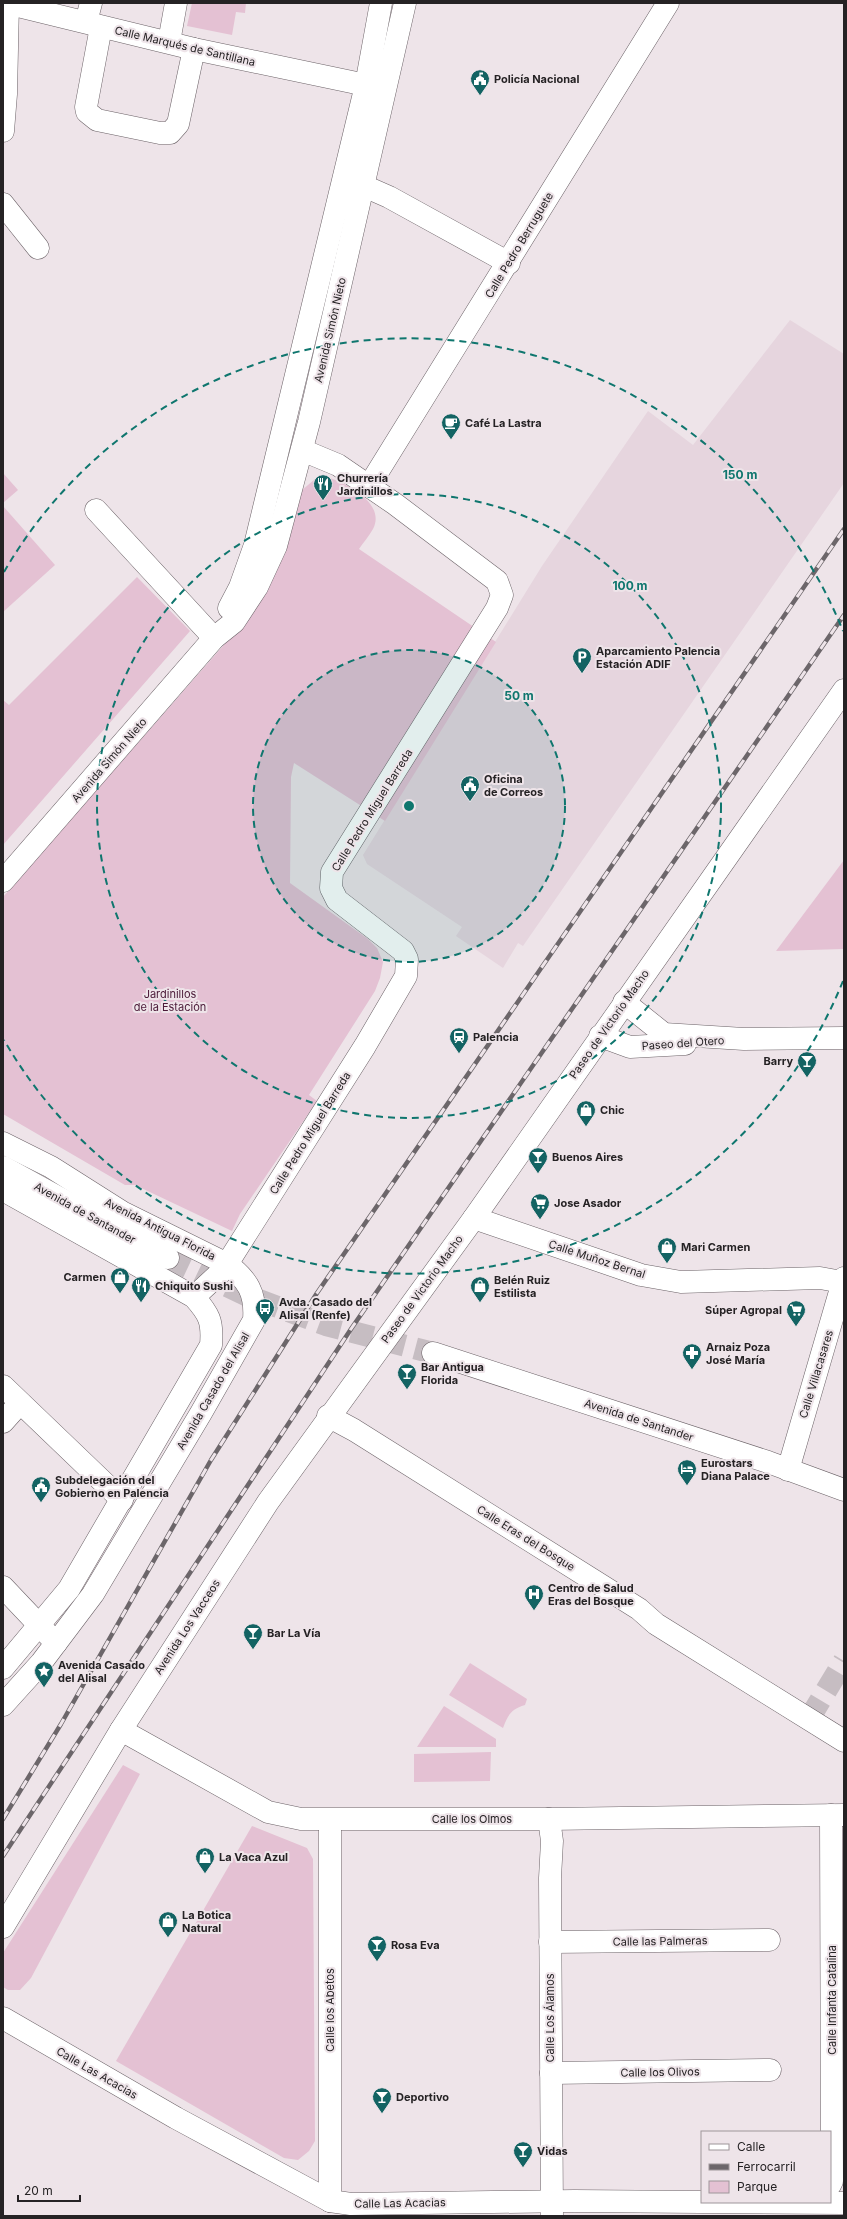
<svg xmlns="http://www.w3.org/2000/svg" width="847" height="2219" viewBox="0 0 847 2219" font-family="Inter,sans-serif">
<rect width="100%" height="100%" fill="#eee4e9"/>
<polygon fill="#e6d5de" points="790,320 844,354 844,483 523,946 518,943 503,968 456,936 462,927 367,864 363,855 542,566 648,411 693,445"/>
<g fill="#e4c1d3">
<polygon points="192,3 246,3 245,13 236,12 232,35 187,26"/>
<polygon points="3,473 18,490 3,503"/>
<path d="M330,478C348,484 386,504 373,529C369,536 363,543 359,549L496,642L385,821L294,763L291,777L290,883L368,939L377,948L383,962L380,978L375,991L309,1095L317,1101L240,1214L232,1231L135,1185H125L3,1114V897L223,646L246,612L301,491L315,479Z"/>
<polygon points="3,506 55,565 3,612"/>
<polygon points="137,577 190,631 3,845 3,700 9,705"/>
<polygon points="844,860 843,949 776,951"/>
<path d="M470,1663L527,1699L525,1705C511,1709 508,1715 503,1728L449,1695Z"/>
<polygon points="444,1706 496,1739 496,1747 417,1747"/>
<polygon points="491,1752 490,1781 414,1782 414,1754"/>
<polygon points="123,1765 140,1774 31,1978 20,1990 8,1990 3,1987 3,1953"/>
<polygon points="252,1826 307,1848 313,1859 315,2141 309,2151 298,2160 284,2158 116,2061"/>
</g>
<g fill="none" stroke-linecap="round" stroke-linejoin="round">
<polyline stroke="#c6bdc2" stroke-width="22" stroke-dasharray="22 11" stroke-linecap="butt" points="809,1719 844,1661"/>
<polyline stroke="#c6bdc2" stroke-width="22" stroke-dasharray="22 11" stroke-linecap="butt" points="168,1258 248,1296 326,1325 433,1353"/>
<defs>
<g id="street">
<polyline points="6,3 194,49 366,85"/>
<polyline points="86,22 91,3"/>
<polyline points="101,27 86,107 87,112 97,120 160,133 170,133 178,124 194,49"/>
<polyline points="169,42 176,3"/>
<polyline points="3,131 6,94 8,3"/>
<polyline points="364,186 389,197 509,263"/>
<polyline points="3,204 38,248"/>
<polyline points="369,486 668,3"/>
<polyline points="96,510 214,638"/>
<polyline points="624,1002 664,1034 744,1039 844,1038"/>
<polyline points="600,1036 630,1047 685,1044"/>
<polyline points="474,1218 641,1275 681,1282 820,1278 842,1282"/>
<polyline points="227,1264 365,1046 406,976 407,959 403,951 337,900 331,888 332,872 497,608 502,595 497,581 395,504 338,465 302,450"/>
<polyline points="3,1386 122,1500"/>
<polyline points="328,1416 354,1430 639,1609 656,1624 844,1741"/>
<polyline points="3,1422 20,1403"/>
<polyline points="788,1470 844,1278"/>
<polyline points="3,1587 56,1643"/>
<polyline points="121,1730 268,1812 301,1819 549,1819 844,1815"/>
<polyline points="549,1819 552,1841 550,1878 552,2216"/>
<polyline points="330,1820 330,2201"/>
<polyline points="3,1927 121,1730 268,1502 474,1218 844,690"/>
<polyline points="550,1942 769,1940"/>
<polyline points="3,2018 176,2118 330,2201 351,2204 574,2201 844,2203"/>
<polyline points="551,2073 770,2070"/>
<polyline points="830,2185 832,2181 831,1815"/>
</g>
<g id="secondary">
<polyline points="229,608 240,587 255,545 366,85 381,3"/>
<polyline points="3,881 214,638 234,622 257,587 276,546 309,422 405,3"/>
<path d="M3,1143L51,1167L122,1212L227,1264C248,1280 256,1293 254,1320L201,1413L93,1594L41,1663L3,1705"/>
<path d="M3,1190L194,1297C209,1314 213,1321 211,1345L69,1589L3,1668"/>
<polyline points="194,1297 220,1273 227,1264"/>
</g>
<g id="highway">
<polyline points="3,1167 168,1258"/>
<polyline points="433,1353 768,1462 844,1490"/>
</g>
</defs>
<use href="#street" stroke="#6b6267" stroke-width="23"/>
<use href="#secondary" stroke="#6b6267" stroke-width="23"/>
<use href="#highway" stroke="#6b6267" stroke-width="23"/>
<use href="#street" stroke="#fff" stroke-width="22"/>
<use href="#secondary" stroke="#fff" stroke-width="22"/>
<use href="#highway" stroke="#fff" stroke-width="22"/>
<defs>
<g id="rail">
<polyline points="3,1819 61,1724 211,1460 317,1293 844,529"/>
<polyline points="3,1856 351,1329 844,615"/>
</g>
</defs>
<use href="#rail" stroke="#6c666a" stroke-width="4.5"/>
<use href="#rail" stroke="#eee4e9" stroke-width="3" stroke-dasharray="9" stroke-linecap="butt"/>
</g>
<circle cx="409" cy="806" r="156" fill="#0f766e" fill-opacity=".12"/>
<g fill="none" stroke="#0f766e" stroke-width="2" stroke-dasharray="7 5">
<circle cx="409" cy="806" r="156"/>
<circle cx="409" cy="806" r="312"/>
<path d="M843 981A468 468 0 0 1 4 1040M4 572A468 468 0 0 1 843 631"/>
</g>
<defs>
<symbol id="civic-pin" viewBox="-11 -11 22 30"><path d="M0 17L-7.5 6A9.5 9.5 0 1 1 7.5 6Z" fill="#136363" stroke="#eee4e9"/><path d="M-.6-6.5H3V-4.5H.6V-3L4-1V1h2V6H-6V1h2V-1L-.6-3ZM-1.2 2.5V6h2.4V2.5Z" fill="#fff"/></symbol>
<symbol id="cafe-pin" viewBox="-11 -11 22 30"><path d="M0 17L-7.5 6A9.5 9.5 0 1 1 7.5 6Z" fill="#136363" stroke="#eee4e9"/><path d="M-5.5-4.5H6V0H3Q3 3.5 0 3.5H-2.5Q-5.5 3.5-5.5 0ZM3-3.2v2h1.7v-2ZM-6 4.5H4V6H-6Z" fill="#fff"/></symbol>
<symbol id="restaurant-pin" viewBox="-11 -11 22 30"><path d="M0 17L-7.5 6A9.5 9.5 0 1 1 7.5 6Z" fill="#136363" stroke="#eee4e9"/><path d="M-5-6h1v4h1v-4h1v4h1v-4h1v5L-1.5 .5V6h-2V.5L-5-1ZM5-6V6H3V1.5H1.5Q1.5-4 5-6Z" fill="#fff"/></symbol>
<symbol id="parking-pin" viewBox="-11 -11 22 30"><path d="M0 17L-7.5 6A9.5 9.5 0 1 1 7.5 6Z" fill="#136363" stroke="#eee4e9"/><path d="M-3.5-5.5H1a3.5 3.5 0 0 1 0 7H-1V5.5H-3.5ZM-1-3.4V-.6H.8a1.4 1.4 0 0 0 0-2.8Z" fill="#fff"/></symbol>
<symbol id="station-pin" viewBox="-11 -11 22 30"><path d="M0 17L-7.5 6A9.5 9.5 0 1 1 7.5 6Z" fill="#136363" stroke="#eee4e9"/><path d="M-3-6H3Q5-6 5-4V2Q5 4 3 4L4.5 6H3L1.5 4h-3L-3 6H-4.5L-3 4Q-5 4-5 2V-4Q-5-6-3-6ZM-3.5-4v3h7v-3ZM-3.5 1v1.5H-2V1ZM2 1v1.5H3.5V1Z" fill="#fff"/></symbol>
<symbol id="bar-pin" viewBox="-11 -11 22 30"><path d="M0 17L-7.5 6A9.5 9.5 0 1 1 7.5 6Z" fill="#136363" stroke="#eee4e9"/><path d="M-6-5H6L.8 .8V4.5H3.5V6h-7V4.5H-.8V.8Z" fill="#fff"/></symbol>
<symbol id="shop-pin" viewBox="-11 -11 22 30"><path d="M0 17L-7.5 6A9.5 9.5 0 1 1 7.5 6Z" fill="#136363" stroke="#eee4e9"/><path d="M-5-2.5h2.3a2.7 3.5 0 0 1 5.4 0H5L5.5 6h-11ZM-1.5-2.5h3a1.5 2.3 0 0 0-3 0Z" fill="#fff"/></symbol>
<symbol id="supermarket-pin" viewBox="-11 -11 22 30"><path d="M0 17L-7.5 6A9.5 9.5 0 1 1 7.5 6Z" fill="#136363" stroke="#eee4e9"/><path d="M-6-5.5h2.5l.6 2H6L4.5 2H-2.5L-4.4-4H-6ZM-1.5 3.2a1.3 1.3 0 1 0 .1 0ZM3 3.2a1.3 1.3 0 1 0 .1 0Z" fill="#fff"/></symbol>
<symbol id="bus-pin" viewBox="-11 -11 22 30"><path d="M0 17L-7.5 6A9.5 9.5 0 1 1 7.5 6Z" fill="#136363" stroke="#eee4e9"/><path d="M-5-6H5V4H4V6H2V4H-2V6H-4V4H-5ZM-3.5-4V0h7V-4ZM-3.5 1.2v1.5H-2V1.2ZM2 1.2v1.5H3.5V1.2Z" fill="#fff"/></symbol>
<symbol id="pharmacy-pin" viewBox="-11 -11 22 30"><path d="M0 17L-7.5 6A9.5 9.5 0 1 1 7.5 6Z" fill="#136363" stroke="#eee4e9"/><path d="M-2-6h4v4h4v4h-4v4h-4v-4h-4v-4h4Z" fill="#fff"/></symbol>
<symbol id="hotel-pin" viewBox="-11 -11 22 30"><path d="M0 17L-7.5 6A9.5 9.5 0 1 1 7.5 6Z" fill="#136363" stroke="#eee4e9"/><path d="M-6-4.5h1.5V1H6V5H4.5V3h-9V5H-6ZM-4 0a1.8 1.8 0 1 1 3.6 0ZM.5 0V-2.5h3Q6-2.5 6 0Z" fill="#fff"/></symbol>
<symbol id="hospital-pin" viewBox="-11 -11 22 30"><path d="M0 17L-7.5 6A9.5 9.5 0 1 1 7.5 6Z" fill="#136363" stroke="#eee4e9"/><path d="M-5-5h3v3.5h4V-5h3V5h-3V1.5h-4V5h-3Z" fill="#fff"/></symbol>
<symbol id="sight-pin" viewBox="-11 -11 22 30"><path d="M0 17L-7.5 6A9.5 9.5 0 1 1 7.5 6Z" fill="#136363" stroke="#eee4e9"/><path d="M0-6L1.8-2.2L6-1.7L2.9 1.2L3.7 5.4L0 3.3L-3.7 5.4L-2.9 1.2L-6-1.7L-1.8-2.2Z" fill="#fff"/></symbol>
</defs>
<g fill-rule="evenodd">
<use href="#civic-pin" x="469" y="68" width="22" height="30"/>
<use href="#cafe-pin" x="440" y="412" width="22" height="30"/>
<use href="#restaurant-pin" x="312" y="473" width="22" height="30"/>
<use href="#parking-pin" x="571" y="646" width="22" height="30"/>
<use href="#civic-pin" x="459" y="774" width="22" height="30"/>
<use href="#station-pin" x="448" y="1026" width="22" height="30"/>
<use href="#bar-pin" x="796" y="1050" width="22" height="30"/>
<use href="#shop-pin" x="575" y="1099" width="22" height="30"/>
<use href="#bar-pin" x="527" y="1146" width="22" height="30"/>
<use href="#supermarket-pin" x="529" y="1192" width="22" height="30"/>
<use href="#shop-pin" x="656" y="1236" width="22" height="30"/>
<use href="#shop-pin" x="109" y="1266" width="22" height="30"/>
<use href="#restaurant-pin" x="130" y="1275" width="22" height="30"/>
<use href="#shop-pin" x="469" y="1275" width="22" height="30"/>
<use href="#bus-pin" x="254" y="1297" width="22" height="30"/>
<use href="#supermarket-pin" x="785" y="1299" width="22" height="30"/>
<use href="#pharmacy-pin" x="681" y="1342" width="22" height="30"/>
<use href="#bar-pin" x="396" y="1362" width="22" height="30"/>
<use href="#hotel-pin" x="676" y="1458" width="22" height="30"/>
<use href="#civic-pin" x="30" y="1475" width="22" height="30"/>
<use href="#hospital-pin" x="523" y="1583" width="22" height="30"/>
<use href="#bar-pin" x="242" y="1622" width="22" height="30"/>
<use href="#sight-pin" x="33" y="1660" width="22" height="30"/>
<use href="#shop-pin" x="194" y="1846" width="22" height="30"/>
<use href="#shop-pin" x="157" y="1910" width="22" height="30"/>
<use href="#bar-pin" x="366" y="1934" width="22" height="30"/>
<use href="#bar-pin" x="371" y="2086" width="22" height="30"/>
<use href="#bar-pin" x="512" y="2140" width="22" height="30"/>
</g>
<g text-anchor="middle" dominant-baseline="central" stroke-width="4" stroke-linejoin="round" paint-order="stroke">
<g font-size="11" fill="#252224" stroke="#eee4e9">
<text transform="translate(185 46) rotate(13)">Calle Marqués de Santillana</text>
<text transform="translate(519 245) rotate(-59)">Calle Pedro Berruguete</text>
<text transform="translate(330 330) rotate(-77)">Avenida Simón Nieto</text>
<text transform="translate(109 760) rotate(-49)">Avenida Simón Nieto</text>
<text transform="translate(372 810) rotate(-58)">Calle Pedro Miguel Barreda</text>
<text transform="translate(609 1024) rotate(-55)">Paseo de Victorio Macho</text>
<text transform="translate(683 1043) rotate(-4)">Paseo del Otero</text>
<text transform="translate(310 1133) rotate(-58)">Calle Pedro Miguel Barreda</text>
<text transform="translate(85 1213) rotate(29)">Avenida de Santander</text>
<text transform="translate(160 1229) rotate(27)">Avenida Antigua Florida</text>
<text transform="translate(597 1259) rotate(18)">Calle Muñoz Bernal</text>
<text transform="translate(422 1289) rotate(-54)">Paseo de Victorio Macho</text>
<text transform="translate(816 1374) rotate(-73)">Calle Villacasares</text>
<text transform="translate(213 1391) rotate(-60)">Avenida Casado del Alisal</text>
<text transform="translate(639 1420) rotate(18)">Avenida de Santander</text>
<text transform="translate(526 1538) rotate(32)">Calle Eras del Bosque</text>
<text transform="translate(187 1627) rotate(-57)">Avenida Los Vacceos</text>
<text x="472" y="1819">Calle los Olmos</text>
<text transform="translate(660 1941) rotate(-1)">Calle las Palmeras</text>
<text transform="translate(832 2000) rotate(-90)">Calle Infanta Catalina</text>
<text transform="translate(330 2010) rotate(-90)">Calle los Abetos</text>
<text transform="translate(550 2018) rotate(-90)">Calle Los Álamos</text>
<text transform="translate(660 2072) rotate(-1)">Calle los Olivos</text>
<text transform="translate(97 2073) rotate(30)">Calle Las Acacias</text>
<text transform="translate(400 2203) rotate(-1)">Calle Las Acacias</text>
</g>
<g font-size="11" font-weight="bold" fill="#252224" stroke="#eee4e9" text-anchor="start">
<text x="494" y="79">Policía Nacional</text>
<text x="465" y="423">Café La Lastra</text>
<text x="337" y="478">Churrería<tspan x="337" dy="13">Jardinillos</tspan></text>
<text x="596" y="651">Aparcamiento Palencia<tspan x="596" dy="13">Estación ADIF</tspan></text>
<text x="484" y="779">Oficina<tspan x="484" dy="13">de Correos</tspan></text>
<text x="473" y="1037">Palencia</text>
<text x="793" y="1061" text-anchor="end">Barry</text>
<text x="600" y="1110">Chic</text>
<text x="552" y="1157">Buenos Aires</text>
<text x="554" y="1203">Jose Asador</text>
<text x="681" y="1247">Mari Carmen</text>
<text x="106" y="1277" text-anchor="end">Carmen</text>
<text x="494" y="1280">Belén Ruiz<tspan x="494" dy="13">Estilista</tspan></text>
<text x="155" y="1286">Chiquito Sushi</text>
<text x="279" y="1302">Avda. Casado del<tspan x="279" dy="13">Alisal (Renfe)</tspan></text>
<text x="782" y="1310" text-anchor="end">Súper Agropal</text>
<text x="706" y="1347">Arnaiz Poza<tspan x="706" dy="13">José María</tspan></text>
<text x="421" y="1367">Bar Antigua<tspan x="421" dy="13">Florida</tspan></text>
<text x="701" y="1463">Eurostars<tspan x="701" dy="13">Diana Palace</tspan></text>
<text x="55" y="1480">Subdelegación del<tspan x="55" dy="13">Gobierno en Palencia</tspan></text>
<text x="548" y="1588">Centro de Salud<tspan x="548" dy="13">Eras del Bosque</tspan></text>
<text x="267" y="1633">Bar La Vía</text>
<text x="58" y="1665">Avenida Casado<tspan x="58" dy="13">del Alisal</tspan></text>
<text x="219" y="1857">La Vaca Azul</text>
<text x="182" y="1915">La Botica<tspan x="182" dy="13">Natural</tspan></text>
<text x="391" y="1945">Rosa Eva</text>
<text x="396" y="2097">Deportivo</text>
<text x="537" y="2151">Vidas</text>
</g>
<g font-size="11" fill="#4a1937" stroke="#eee4e9">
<text x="170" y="994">Jardinillos<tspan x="170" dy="13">de la Estación</tspan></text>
</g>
</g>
<circle cx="409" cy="806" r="6" fill="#0f766e" stroke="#eee4e9" stroke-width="2"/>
<g font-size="12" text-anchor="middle" font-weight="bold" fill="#0f766e" stroke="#eee4e9" stroke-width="4" stroke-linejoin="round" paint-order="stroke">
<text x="740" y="479">150 m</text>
<text x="630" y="590">100 m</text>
<text x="519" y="700">50 m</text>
</g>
<rect width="847" height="2219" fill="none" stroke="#252224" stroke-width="8"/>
<rect x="701" y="2131" width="130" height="72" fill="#eee4e9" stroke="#9e969a"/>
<rect x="709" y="2144" width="20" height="6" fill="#ffffff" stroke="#9e969a"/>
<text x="737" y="2151" font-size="12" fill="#252224">Calle</text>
<rect x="709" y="2164" width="20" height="6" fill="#6c666a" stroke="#9e969a"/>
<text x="737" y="2171" font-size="12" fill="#252224">Ferrocarril</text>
<rect x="709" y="2181" width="20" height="12" fill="#e4c1d3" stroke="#9e969a"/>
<text x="737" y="2191" font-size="12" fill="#252224">Parque</text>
<path d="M18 2195v6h62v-6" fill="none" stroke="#252224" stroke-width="2"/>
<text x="24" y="2195" font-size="12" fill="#252224" stroke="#eee4e9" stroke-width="3" paint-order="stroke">20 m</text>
</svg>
